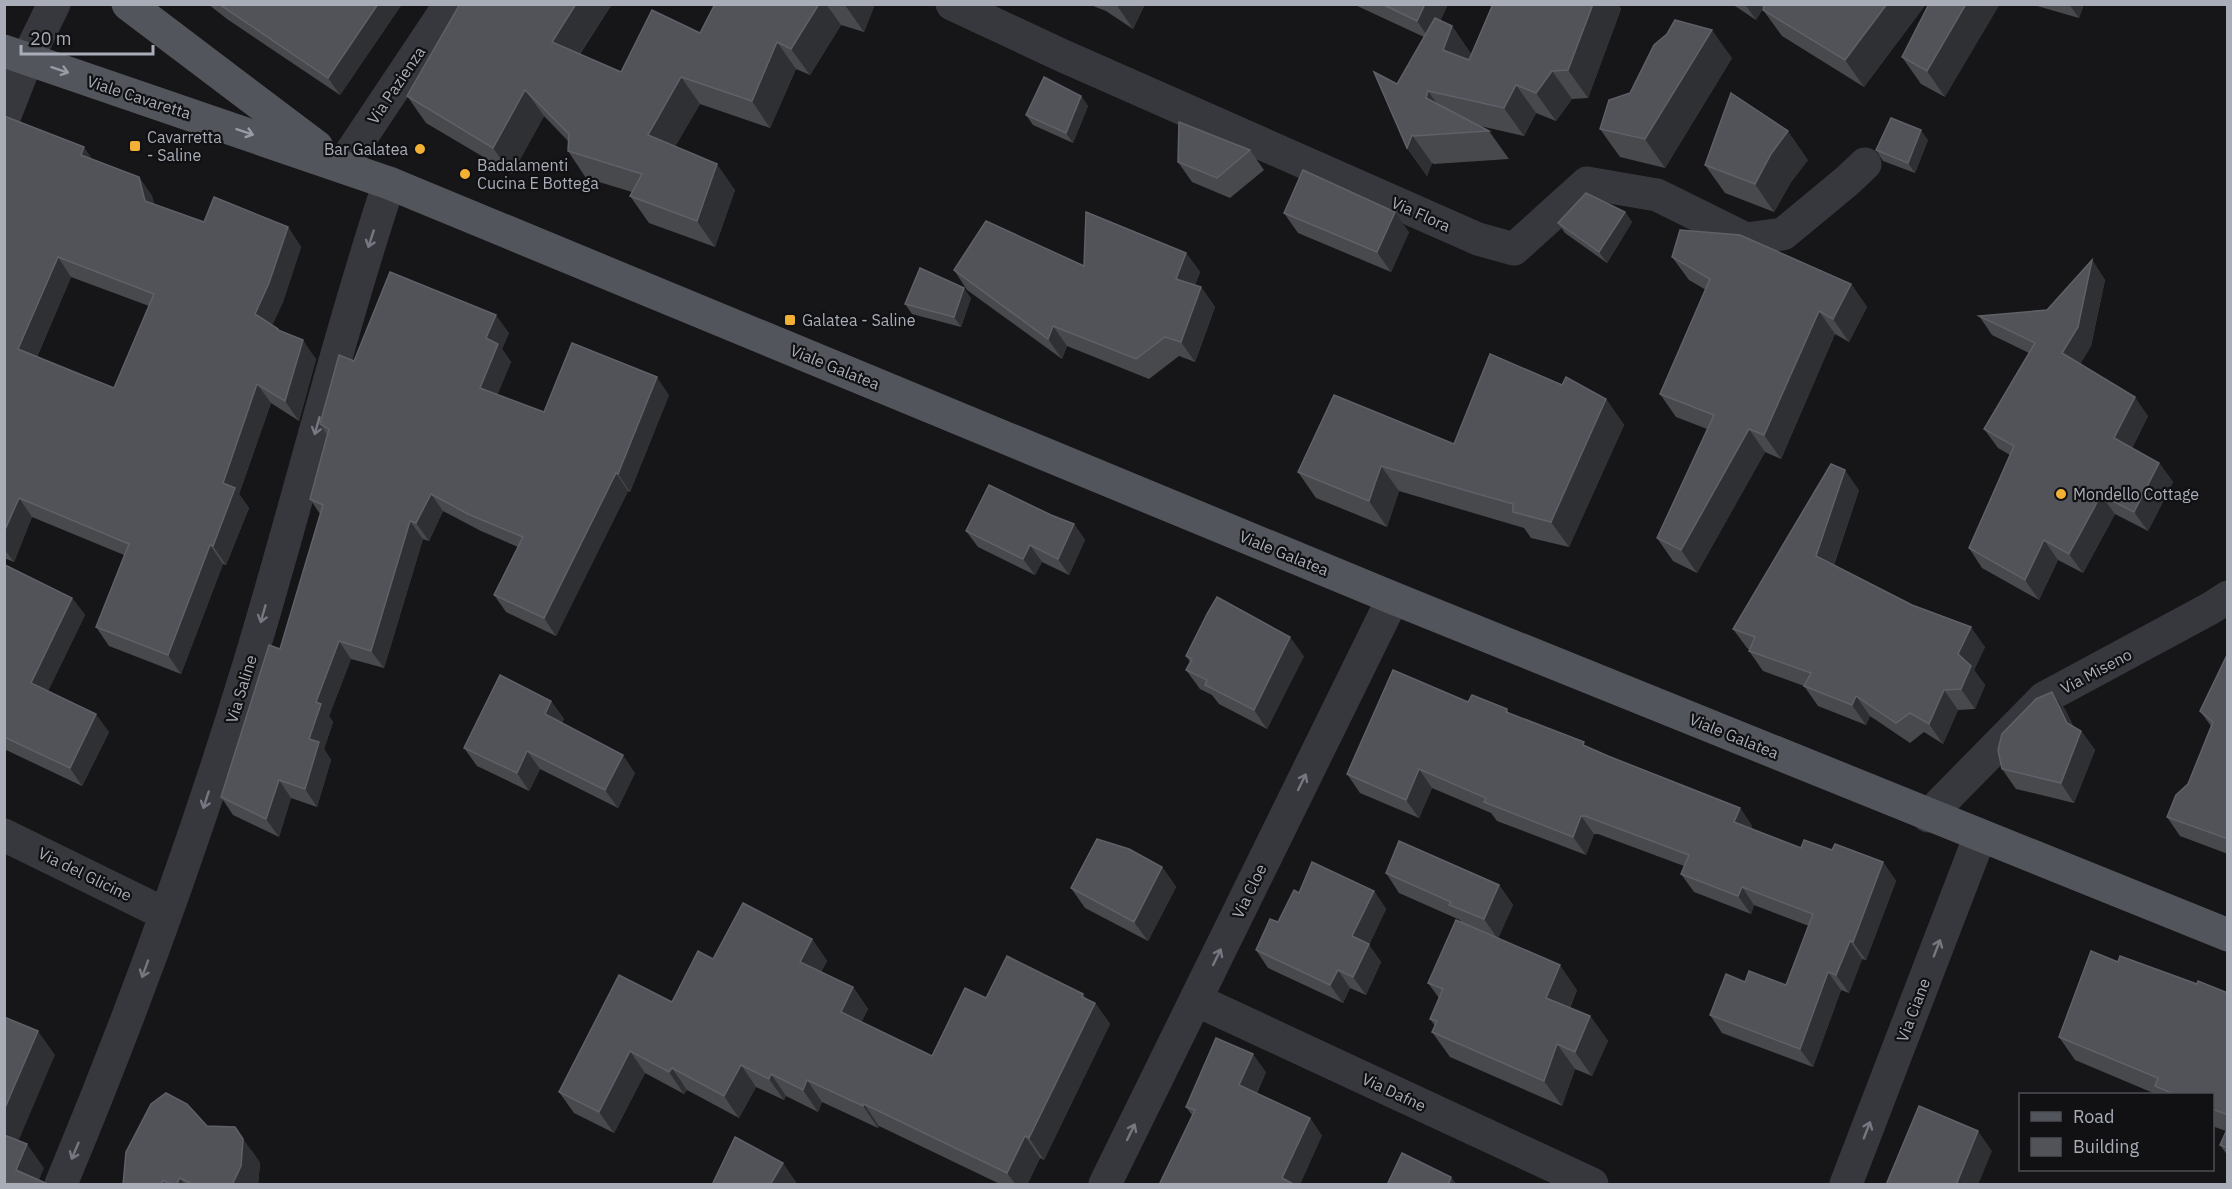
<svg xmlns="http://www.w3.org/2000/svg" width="2232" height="1189" viewBox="0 0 2232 1189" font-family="'IBM Plex Sans',sans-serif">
<rect width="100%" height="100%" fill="#161618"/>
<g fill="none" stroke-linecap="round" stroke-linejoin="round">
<g stroke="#37383d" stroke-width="33">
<polyline points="952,4 1061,55 1478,239 1514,249 1587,183 1657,195 1746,239 1783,234 1847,181 1865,164"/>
<polyline points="4,118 27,59 54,4"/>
<polyline points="342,166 450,4"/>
<polyline points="1928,816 2044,698 2211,608 2228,597"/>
<polyline points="4,835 165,914"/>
<polyline points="1196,1000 1592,1184"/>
<path d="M61,1184C132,1014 196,839 250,661C298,502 337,341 389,183"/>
<polyline points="1105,1184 1393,598"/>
<polyline points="1846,1184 1980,836"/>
</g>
<g stroke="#53555c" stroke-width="33">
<polyline points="128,4 317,147"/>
<polyline points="4,51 389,183 1393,598 2228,935"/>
</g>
</g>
<g fill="#47494d" fill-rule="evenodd">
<polygon points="208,4 402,4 340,95 227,19"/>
<polygon points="612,4 580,54 621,72 700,33 715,4 875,4 864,32 841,25 810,75 796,69 770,128 700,104 675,146 735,190 715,247 649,223 630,196 632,192 586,178 568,151 568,141 544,116 512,174 426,123 407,96"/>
<polygon points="1088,4 1145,4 1133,29 1106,11"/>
<polygon points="1353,4 1448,4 1440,21 1452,26 1471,54 1493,4 1618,4 1621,9 1588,98 1572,99 1556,121 1536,113 1524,136 1480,126 1489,131 1509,159 1434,164 1432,163 1427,176 1407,148 1397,84 1424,37"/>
<polygon points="1732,4 1926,4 1864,87 1782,36 1763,10 1764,9 1763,8 1756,20"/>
<polygon points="1929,4 1945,97 1921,84 1902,57"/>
<polygon points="2030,4 2081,4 2083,7 2079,18"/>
<polygon points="1732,58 1665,168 1620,157 1600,129 1630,93"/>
<polygon points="1081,96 1088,106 1073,143 1033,125 1026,115"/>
<path d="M4,116L93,160L139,177L152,196L154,204L204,222L288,227L301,247L283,302L272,325L316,359L299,421L271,403L239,494L249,508L226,565L223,564L181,674L109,646L96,627L124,555L32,517L14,562L4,558ZM71,277L149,306L114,388L37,357Z"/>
<polygon points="1928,140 1915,173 1883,161 1876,150"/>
<polygon points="1250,150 1264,170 1230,198 1192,182 1178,162"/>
<polygon points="1808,160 1791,182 1774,212 1725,193 1705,165"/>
<polygon points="1625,212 1632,222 1607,263 1565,233 1558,223"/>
<polygon points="1284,213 1409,232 1391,272 1298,233"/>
<polygon points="1186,253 1200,272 1195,285 1201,287 1215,307 1195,362 1179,356 1149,379 1067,346 1062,359 967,290 954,270 1084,266"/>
<polygon points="1672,257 1851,284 1867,307 1849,342 1835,334 1781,459 1765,452 1697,573 1673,561 1657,538 1707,429 1676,417 1660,394 1706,290 1689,280"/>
<polygon points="2092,260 2105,280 2091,346 2080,364 2148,416 2132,448 2159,463 2173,482 2148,531 2115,514 2083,573 2058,560 2039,600 1982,568 1969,548 2010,455 1998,448 1984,429 2029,353 1992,335 1979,316 2047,310"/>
<polygon points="971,298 961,327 912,314 905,304"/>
<polygon points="509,333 502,349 511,362 497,395 544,412 669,395 630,492 628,491 556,636 506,612 494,595 518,547 481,531 443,511 429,541 423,539 384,668 351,659 329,716 333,722 324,749 331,760 317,807 291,798 279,837 233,815 221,797 280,649 320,514 310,499 327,435 320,424 354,361"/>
<polygon points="1562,385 1606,399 1624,425 1569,547 1531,538 1524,528 1399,491 1387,527 1316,498 1298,472 1454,444"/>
<polygon points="1859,490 1834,565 1985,647 1974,670 1985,685 1975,709 1958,710 1943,744 1924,732 1910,743 1870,716 1866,725 1818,706 1804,686 1763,671 1749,651 1750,650 1747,648 1733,629"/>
<polygon points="1051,515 1074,524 1085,540 1069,575 1042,562 1035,575 978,547 966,531"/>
<polygon points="4,566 72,598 85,615 48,691 109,732 82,786 4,749"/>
<polygon points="2228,653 2228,854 2180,836 2167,817 2188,784 2211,726 2200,711"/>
<polygon points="1186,656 1304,656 1267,729 1219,704 1212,695 1200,689 1186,670 1190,662"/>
<polygon points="2052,692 2066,711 2073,726 2081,731 2095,750 2074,803 2016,789 2002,769"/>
<polygon points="551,701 564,719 562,723 635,773 618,808 540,769 529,791 477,766 464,748"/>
<polygon points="1468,702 1507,709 1509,713 1608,756 1740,808 1752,826 1751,829 1801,848 1832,850 1883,862 1896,881 1866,960 1862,959 1849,993 1841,990 1813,1067 1722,1033 1710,1015 1745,982 1786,985 1809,926 1754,905 1751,914 1694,892 1681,874 1684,866 1598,834 1594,834 1586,855 1497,821 1491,813 1432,788 1419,818 1360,793 1347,774"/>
<polygon points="1162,867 1176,887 1148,941 1085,908 1071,888"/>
<polygon points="1386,873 1499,885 1513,905 1498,938 1577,990 1570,1008 1590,1016 1608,1041 1592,1076 1575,1069 1562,1106 1450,1057 1432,1032 1435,1026 1430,1019 1439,998 1428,983 1462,923 1460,920 1399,893"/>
<polygon points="1374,891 1386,909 1369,945 1381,962 1366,995 1350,988 1343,1003 1268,968 1256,950 1278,922 1299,893"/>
<polygon points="812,939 827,961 821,972 853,987 868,1009 861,1022 932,1056 986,998 1087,1000 1095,1003 1110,1024 1044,1160 1040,1158 1027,1185 1002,1185 879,1126 878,1128 822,1102 818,1112 786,1096 784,1100 756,1087 739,1118 687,1090 684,1094 645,1073 614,1133 574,1113 559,1092 672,1002 713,959"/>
<polygon points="2118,962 2228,993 2228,1156 2220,1145 2226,1131 2212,1126 2212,1095 2158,1095 2075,1060 2059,1037"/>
<polygon points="1266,1072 1257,1093 1310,1118 1322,1136 1192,1115 1186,1107"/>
<polygon points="207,1126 252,1151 260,1163 258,1185 123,1185"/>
</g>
<g fill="#2f3033">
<polygon points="378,4 402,4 340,95 328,78"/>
<polygon points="576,4 612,4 570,68 552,42"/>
<polygon points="819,4 826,4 841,25 810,75 791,49"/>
<polygon points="845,4 875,4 864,32 845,5"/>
<polygon points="1116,4 1145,4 1133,29"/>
<polygon points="1425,4 1448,4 1431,41 1417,21"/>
<polygon points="1593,4 1618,4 1621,9 1588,98 1568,70"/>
<polygon points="1745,4 1760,4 1763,8 1756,20"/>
<polygon points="1887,4 1926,4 1864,87 1845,60"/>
<polygon points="1966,4 2000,4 1945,97 1927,71"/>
<polygon points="2069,4 2081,4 2083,7 2079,18"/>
<polygon points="1452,26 1471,54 1463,79 1443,50"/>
<polygon points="1712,30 1732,58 1665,168 1645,139"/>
<polygon points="777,42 796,69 770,128 752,101"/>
<polygon points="1552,71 1572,99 1556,121 1536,93"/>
<polygon points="681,77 700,104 667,161 648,135"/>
<polygon points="1516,85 1536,113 1524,136 1504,108"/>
<polygon points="525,90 544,116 512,174 493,148"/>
<polygon points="1428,91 1448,119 1426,98"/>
<polygon points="1081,96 1088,106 1073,143 1066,133"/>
<polygon points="1921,130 1928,140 1915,173 1908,163"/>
<polygon points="1788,131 1808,160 1791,182 1774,212 1755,184 1771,154"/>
<polygon points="1412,135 1432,163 1427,176 1407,148"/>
<polygon points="84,147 97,166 81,155"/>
<polygon points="717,164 735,190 715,247 697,221"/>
<polygon points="139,177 152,196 159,220 145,201"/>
<polygon points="1395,212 1409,232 1391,272 1377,252"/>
<polygon points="1625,212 1632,222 1607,263 1599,252"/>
<polygon points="288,227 301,247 283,302 269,333 255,314"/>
<polygon points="1186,253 1200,272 1190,298 1176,279"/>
<polygon points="58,257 71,277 32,369 18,349"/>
<polygon points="2092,260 2105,280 2091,346 2075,373 2062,353"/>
<polygon points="1851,284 1867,307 1849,342 1833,319"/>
<polygon points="1201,287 1215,307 1195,362 1181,342"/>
<polygon points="964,288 971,298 961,327 954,317"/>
<polygon points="1819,311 1835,334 1781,459 1764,435"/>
<polygon points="496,315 509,333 502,349 511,362 493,406 480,388 486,338"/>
<polygon points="1053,326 1067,346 1062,359 1048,339"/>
<polygon points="303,340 316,359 299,421 285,401"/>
<polygon points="657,377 669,395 630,492 618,474"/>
<polygon points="257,384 271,403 239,494 249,508 226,565 213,546 223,483"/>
<polygon points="2135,397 2148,416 2128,457 2114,438"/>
<polygon points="1606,399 1624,425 1569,547 1551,522"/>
<polygon points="1749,429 1765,452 1697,573 1681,550"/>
<polygon points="2159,463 2173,482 2148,531 2134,512"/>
<polygon points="1381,466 1399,491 1387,527 1369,501"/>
<polygon points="1845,470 1859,490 1830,576 1816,556"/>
<polygon points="616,473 628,491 556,636 544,618"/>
<polygon points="431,494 443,511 429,541 416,523"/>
<polygon points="2101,495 2115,514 2083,573 2069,554"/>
<polygon points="19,498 32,517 14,562 4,549 4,532"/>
<polygon points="410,521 423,539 384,668 371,651"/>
<polygon points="1074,524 1085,540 1069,575 1058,559"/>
<polygon points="2044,540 2058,560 2039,600 2025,580"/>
<polygon points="210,545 223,564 181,674 168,655"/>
<polygon points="1030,545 1042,562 1035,575 1023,559"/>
<polygon points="72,598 85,615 43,701 31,683"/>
<polygon points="1971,627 1985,647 1974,670 1985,685 1975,709 1961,689 1958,654"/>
<polygon points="1290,637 1304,656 1267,729 1254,710"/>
<polygon points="339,641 351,659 329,716 333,722 324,749 331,760 317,807 305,789 309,739 316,702"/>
<polygon points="1944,690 1958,710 1943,744 1929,724"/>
<polygon points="2052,692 2066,711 2078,738 2081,731 2095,750 2074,803 2061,783 2067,723"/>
<polygon points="1856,696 1870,716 1866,725 1852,705"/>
<polygon points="551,701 564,719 558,732 545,714"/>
<polygon points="96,714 109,732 82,786 70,768"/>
<polygon points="527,751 540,769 529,791 517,773"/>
<polygon points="623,755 635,773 618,808 605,790"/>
<polygon points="1419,769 1432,788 1419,818 1406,800"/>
<polygon points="279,780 291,798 279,837 266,819"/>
<polygon points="1740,808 1752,826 1746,841 1734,822"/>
<polygon points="1581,816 1594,834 1586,855 1573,837"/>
<polygon points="1883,862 1896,881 1866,960 1853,942"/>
<polygon points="1162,867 1176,887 1148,941 1134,922"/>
<polygon points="1499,885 1513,905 1498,939 1484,919"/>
<polygon points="1742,887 1754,905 1751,914 1738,896"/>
<polygon points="1374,891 1386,909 1369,945 1381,962 1366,995 1353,977 1352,936"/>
<polygon points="812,939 827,961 815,984 800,962"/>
<polygon points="1850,941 1862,959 1849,993 1836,975"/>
<polygon points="1560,965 1577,990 1563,1023 1546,998"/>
<polygon points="1338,970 1350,988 1343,1003 1330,985"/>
<polygon points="1828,972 1841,990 1813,1067 1800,1049"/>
<polygon points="853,987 868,1009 856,1034 841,1012"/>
<polygon points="1083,994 1093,1008 1095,1003 1110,1024 1044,1160 1029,1138"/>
<polygon points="1590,1016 1608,1041 1592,1076 1575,1052"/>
<polygon points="38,1031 55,1055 12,1156 4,1144 4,1110"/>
<polygon points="1557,1044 1575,1069 1562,1106 1544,1081"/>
<polygon points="630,1051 645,1073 614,1133 599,1112"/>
<polygon points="1253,1054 1266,1072 1252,1103 1239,1085"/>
<polygon points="741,1065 756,1087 739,1118 724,1096"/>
<polygon points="672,1068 687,1090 684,1094 669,1072"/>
<polygon points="771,1074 786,1096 784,1100 769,1079"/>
<polygon points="807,1080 822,1102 818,1112 803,1090"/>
<polygon points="864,1104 879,1126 878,1128 863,1106"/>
<polygon points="1310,1118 1322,1136 1300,1185 1286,1185 1282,1178"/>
<polygon points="235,1127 260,1163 258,1185 232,1185"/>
<polygon points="1978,1131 1992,1151 1978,1185 1956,1185"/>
<polygon points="1025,1136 1040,1158 1027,1185 1016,1185 1007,1173"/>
<polygon points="27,1144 44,1168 37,1185 16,1170"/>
<polygon points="783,1163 798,1185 770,1185"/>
<polygon points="1451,1177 1457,1185 1448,1185"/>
<polygon points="180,1178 185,1185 176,1185"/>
</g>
<g fill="#525359" stroke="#5f6168" stroke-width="1.5" fill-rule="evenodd">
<polygon points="219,4 378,4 328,78"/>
<polygon points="460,4 576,4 552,42 621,72 652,10 700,33 715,4 819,4 791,49 777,42 752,101 681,77 648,135 717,164 697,221 630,196 642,174 568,151 569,134 525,90 493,148 407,96"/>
<polygon points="1382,4 1425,4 1417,21"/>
<polygon points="1493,4 1593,4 1568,70 1552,71 1536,93 1516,85 1504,108 1428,91 1426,98 1489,131 1414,136 1412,135 1407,148 1374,72 1397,84 1435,18 1452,26 1443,50 1469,60"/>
<polygon points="1765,4 1887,4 1845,60 1763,10"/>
<polygon points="1929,4 1966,4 1927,71 1902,57"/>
<polygon points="1675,20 1712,30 1645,139 1600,129 1609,100 1630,93 1654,45 1667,34"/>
<polygon points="1044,77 1081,96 1066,133 1026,115"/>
<polygon points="1731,93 1788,131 1771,154 1755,184 1705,165"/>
<path d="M4,116L84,147L81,155L139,177L145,201L204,222L214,197L288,227L269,283L255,314L278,329V330L303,340L285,401L257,384L223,483L235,488L213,546L210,545L168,655L96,627L129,544L19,498L4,532ZM58,257L154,294L114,388L18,349Z"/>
<polygon points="1891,118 1921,130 1908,163 1876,150"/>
<polygon points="1179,122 1250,150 1217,178 1178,162"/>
<polygon points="1303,170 1395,212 1377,252 1284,213"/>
<polygon points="1586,193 1625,212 1599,252 1558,223"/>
<polygon points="1086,212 1186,253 1176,279 1201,287 1181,342 1165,337 1136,359 1053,326 1048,339 954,270 986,221 1084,266"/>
<polygon points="1680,230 1740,235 1851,284 1833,319 1819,311 1764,435 1749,429 1681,550 1657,538 1714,415 1660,394 1710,279 1672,257"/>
<polygon points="2092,260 2078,327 2062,353 2135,397 2114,438 2159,463 2134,512 2101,495 2069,554 2044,540 2025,580 1969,548 2014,446 1984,429 2035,343 1979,316 2047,310"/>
<polygon points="920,268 964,288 954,317 905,304"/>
<polygon points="390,272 496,315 486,338 498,344 480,388 544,412 572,343 657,377 618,474 616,473 544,618 494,595 523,537 468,514 431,494 416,523 410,521 371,651 339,641 316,702 321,704 309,739 319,742 305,789 279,780 266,819 221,797 269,645 280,649 323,505 310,499 329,429 320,424 339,355 354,361"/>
<polygon points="1490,354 1562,385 1566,377 1606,399 1551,522 1513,512 1513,504 1381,466 1369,501 1298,472 1334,395 1454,444"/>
<polygon points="1831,464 1845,470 1816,556 1912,605 1971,627 1958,654 1971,666 1961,689 1944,690 1929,724 1910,713 1896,723 1856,696 1852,705 1804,686 1811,673 1749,651 1755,637 1733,629"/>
<polygon points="989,485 1051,515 1074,524 1058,559 1030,545 1023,559 966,531"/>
<polygon points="5,565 72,598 31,683 96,714 70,768 4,737"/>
<polygon points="1217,597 1290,637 1254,710 1205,685 1207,680 1186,670 1192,659 1186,656 1207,614"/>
<polygon points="2228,653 2228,839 2167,817 2176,795 2188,784 2213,722 2200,711"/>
<polygon points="1393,670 1468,702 1472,695 1507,709 1506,712 1584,742 1583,745 1608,756 1740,808 1734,822 1801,848 1804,840 1832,850 1835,844 1883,862 1853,942 1850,941 1836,975 1828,972 1800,1049 1710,1015 1726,974 1745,982 1749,971 1786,985 1813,914 1742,887 1738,896 1681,874 1689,855 1585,816 1581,816 1573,837 1484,802 1486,798 1419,769 1406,800 1347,774"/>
<polygon points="500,675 551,701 545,714 623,755 605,790 527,751 517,773 464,748"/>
<polygon points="2052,692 2067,723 2081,731 2061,783 2002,769 1998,750 2002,734 2036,699"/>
<polygon points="1097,839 1129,849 1162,867 1134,922 1071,888"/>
<polygon points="1399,841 1499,885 1484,919 1449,905 1451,902 1386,873"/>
<polygon points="1312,862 1374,891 1352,936 1369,944 1353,977 1338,970 1330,985 1256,950 1270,919 1278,922 1294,890 1299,893"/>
<polygon points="743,903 812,939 800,962 853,987 841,1012 932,1056 965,988 986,998 1007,956 1083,994 1082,997 1095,1003 1029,1138 1025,1136 1007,1173 864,1104 863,1106 807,1080 803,1090 771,1074 769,1079 741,1065 724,1096 672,1068 669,1072 630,1051 599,1112 559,1092 619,975 672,1002 698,951 713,959"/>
<polygon points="1456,920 1560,965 1546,998 1590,1016 1575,1052 1557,1044 1544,1081 1432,1032 1437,1021 1430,1019 1443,989 1428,983"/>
<polygon points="2091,951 2118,962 2120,956 2197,984 2198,981 2228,993 2228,1115 2212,1109 2212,1095 2176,1095 2155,1086 2158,1078 2059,1037"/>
<polygon points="4,1017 38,1031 4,1110"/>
<polygon points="1216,1038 1253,1054 1239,1085 1310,1118 1282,1178 1295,1185 1159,1185 1195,1110 1186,1107"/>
<polygon points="166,1093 187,1104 207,1126 235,1127 243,1139 241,1166 232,1185 194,1185 180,1178 176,1185 172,1185 163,1180 161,1185 123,1185 126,1152 151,1104"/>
<polygon points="1919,1106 1978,1131 1956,1185 1886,1185"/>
<polygon points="2228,1127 2228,1148 2220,1145"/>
<polygon points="4,1135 27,1144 16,1170 50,1185 4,1185"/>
<polygon points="735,1137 783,1163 770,1185 712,1185"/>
<polygon points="1402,1153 1451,1177 1448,1185 1387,1185"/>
</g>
<defs><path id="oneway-shaft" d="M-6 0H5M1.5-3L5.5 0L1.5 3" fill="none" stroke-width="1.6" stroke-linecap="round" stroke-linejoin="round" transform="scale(1.5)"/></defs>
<g stroke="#979ba6">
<use href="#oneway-shaft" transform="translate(60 70) rotate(18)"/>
<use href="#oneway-shaft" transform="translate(245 132) rotate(19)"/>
</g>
<g stroke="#757881">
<use href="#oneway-shaft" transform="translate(371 239) rotate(108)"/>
<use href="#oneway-shaft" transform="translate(317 426) rotate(106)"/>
<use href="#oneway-shaft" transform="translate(263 614) rotate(106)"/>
<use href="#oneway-shaft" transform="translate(1302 782) rotate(-64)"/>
<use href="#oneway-shaft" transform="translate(206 800) rotate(108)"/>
<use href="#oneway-shaft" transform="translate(1937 948) rotate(-69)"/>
<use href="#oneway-shaft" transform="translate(1217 957) rotate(-64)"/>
<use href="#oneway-shaft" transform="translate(145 969) rotate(110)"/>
<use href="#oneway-shaft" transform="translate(1867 1130) rotate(-69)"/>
<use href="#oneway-shaft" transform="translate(1131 1132) rotate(-64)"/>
<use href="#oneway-shaft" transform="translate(75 1151) rotate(113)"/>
</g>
<g fill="#f2b134" stroke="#111113" stroke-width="2">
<rect x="129" y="140" width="12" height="12" rx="3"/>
<circle cx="420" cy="149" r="6"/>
<circle cx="465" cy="174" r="6"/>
<rect x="784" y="314" width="12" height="12" rx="3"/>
<circle cx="2061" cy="494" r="6"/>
</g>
<g text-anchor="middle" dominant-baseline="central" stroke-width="4.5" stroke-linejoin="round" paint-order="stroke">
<g font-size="16" fill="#a8adb8" stroke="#111113">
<text transform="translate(396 85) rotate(-56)">Via Pazienza</text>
<text transform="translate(139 97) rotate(18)">Viale Cavaretta</text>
<text transform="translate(1421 214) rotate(24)">Via Flora</text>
<text transform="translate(835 367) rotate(22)">Viale Galatea</text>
<text transform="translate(1284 553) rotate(22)">Viale Galatea</text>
<text transform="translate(2096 671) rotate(-28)">Via Miseno</text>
<text transform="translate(241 689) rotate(-73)">Via Saline</text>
<text transform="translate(1734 736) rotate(22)">Viale Galatea</text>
<text transform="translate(85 874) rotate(26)">Via del Glicine</text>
<text transform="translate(1249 891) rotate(-64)">Via Cloe</text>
<text transform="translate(1913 1010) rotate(-69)">Via Ciane</text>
<text transform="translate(1394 1092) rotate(25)">Via Dafne</text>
</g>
<g font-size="16" fill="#a8adb8" stroke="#111113" text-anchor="start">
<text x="147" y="137">Cavarretta<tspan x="147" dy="18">- Saline</tspan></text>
<text x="408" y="149" text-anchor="end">Bar Galatea</text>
<text x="477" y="165">Badalamenti<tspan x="477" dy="18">Cucina E Bottega</tspan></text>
<text x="802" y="320">Galatea - Saline</text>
<text x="2073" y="494">Mondello Cottage</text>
</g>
</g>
<rect width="2232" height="1189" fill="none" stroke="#a8adb8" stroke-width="12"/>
<rect x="2019" y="1093" width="195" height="78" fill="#111113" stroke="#4d4f55" stroke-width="1.5"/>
<rect x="2031" y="1112" width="30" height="9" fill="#53555c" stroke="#4d4f55" stroke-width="1.5"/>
<text x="2073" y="1123" font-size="18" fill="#a8adb8">Road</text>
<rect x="2031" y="1138" width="30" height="18" fill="#525359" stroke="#4d4f55" stroke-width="1.5"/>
<text x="2073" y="1153" font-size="18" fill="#a8adb8">Building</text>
<path d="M21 45v9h132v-9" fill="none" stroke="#a8adb8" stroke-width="3"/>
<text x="30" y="45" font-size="18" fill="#a8adb8" stroke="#111113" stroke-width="4.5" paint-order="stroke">20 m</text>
</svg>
